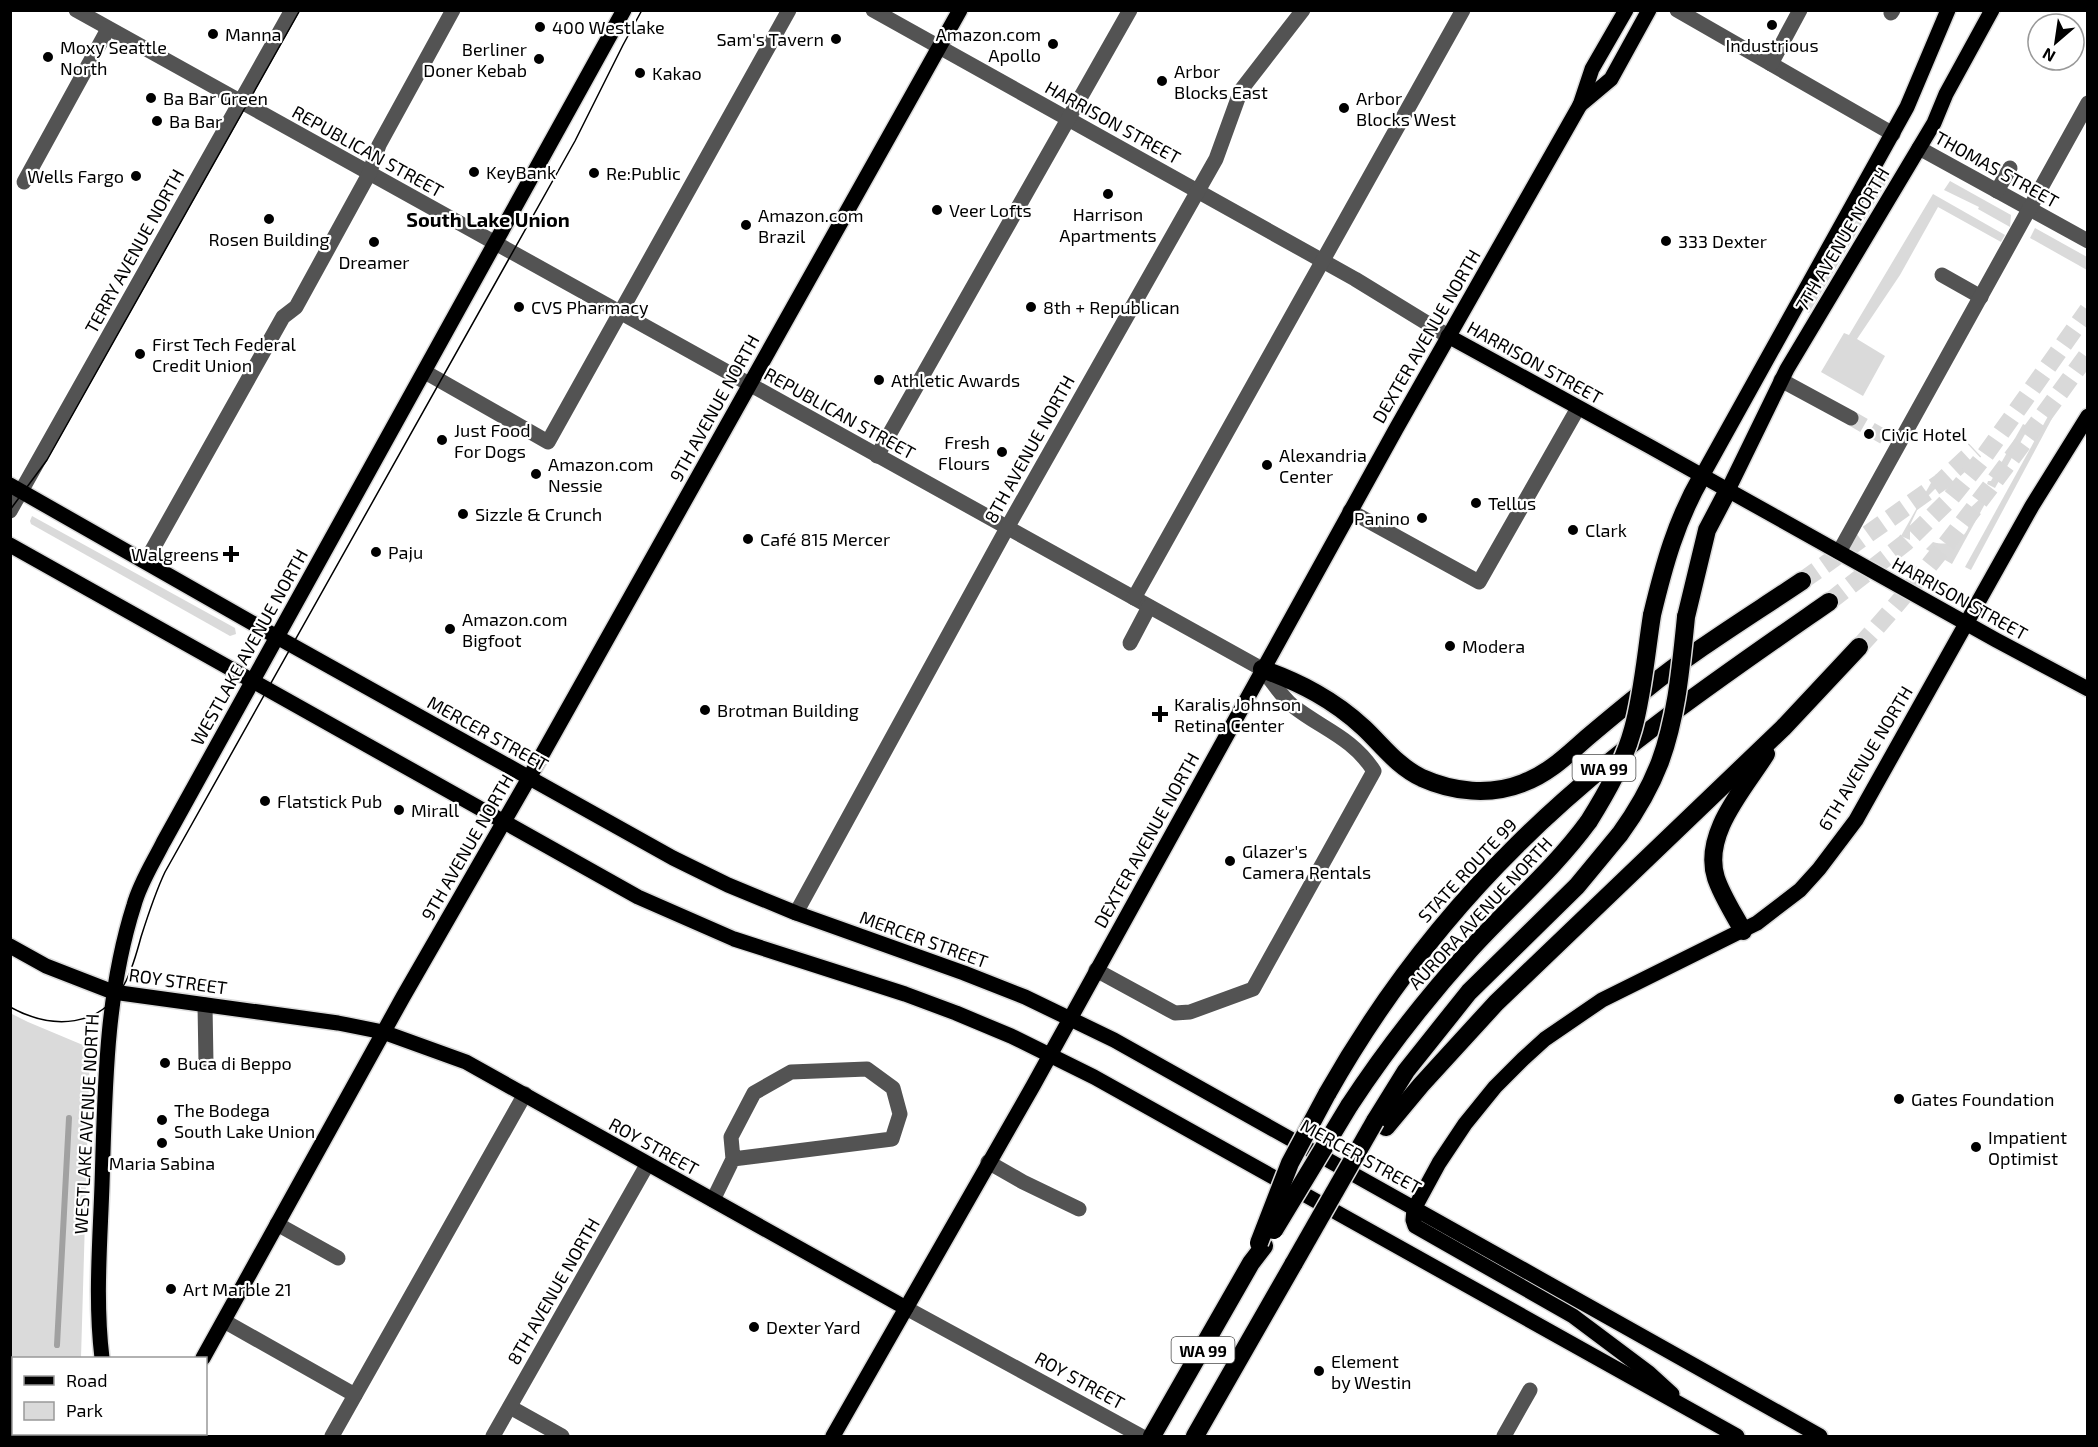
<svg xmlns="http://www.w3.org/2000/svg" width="2098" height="1447" viewBox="0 0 2098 1447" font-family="'Exo 2',sans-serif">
<rect width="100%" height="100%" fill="#fff"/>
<g fill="#dadada">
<polygon points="1884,171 1891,175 1809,313 1805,311"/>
<polygon points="1950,181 2011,215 2010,227 1978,209 1979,207 1944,190"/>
<polygon points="1933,194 2005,235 2001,242 1938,207 1900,275 1857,339 1885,356 1863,396 1821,372 1844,333 1849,335"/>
<polygon points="2035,228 2087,257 2087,270 2030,238"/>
<polygon points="2052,409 2056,411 1971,570 1965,567"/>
<polygon points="2023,424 2029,427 1995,488 1987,484 1988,481 1991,481"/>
<polygon points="1936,474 1947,480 1940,484 1920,504 1910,525 1910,540 1901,536"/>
<path d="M1981,498L1986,502L1952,564L1926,549L1933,542C1956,549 1975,532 1969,509Z"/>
<polygon points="32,516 235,628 236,634 230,636 31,524 30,521"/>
<polygon points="10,1013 28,1022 90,1048 81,1358 14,1358 14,1434 89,1434 88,1436 11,1436"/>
</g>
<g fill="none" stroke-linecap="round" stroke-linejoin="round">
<polyline stroke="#a1a1a1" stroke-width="6" points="57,1345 69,1118"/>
<polyline stroke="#d9d9d9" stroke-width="15" stroke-dasharray="15 8" stroke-linecap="butt" points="1851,418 1891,441"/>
<g stroke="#d9d9d9" stroke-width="18" stroke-dasharray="18 9" stroke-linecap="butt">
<polyline points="1802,581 1941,482 1975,450"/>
<polyline points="1829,602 1905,543 1950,499 1983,458 2088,310"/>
<path d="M1859,647C1943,555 2015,454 2088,354"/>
</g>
<defs>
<g id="major">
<polyline points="1580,105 1611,79 1649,10"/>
<polyline points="1448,336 1649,446 1996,640 2088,689"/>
<polyline points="1702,476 1907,107 1948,10"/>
<polyline points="10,485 277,637 673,858 728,885 796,913 964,973 1025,997 1114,1040 1820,1436"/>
<polyline points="1728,490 1787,369 1934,123 1946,94 1992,10"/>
<polyline points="10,545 638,897 734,939 905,994 956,1013 1011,1036 1094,1077 1737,1436"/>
<polyline points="10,946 46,966 113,992 338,1023 383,1032 466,1062 906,1308"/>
<path d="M102,1358C95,1301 100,1243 102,1185C105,1091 105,996 134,905C140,883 153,863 163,843L624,10"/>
<polyline points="203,1358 403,997 529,778 960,10"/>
<polyline points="1672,1394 1649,1373 1573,1316 1415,1226 1413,1220 1414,1209 1439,1163 1465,1124 1495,1087 1523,1059 1545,1039 1602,1000 1757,923 1800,890 1819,869 1856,820 2032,506 2088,416"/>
<polyline points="156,1436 158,1434"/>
<polyline points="833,1436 1033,1086 1396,429 1580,105 1592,69 1626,10"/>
</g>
<g id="highway">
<path d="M1652,615C1664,565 1676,521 1702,476"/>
<polyline points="1686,617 1707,530 1728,490"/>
<path d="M1262,669C1301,683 1334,700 1364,728C1383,746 1397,766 1422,778C1453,792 1490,796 1523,783C1550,773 1568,754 1589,736C1608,720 1626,705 1645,690C1694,650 1750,616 1802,581"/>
<path d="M1743,931C1734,914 1722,896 1716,878C1702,834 1744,789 1766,754"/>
<path d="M1327,1094C1379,1002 1442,919 1517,845C1610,752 1721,677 1829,602"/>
<path d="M1349,1106C1385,1051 1425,1000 1469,951C1509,907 1554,869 1589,821"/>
<polyline points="1375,1121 1406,1071 1469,992 1577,886 1620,834"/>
<polyline points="1386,1127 1421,1085 1496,1003 1783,728 1859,647"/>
<polyline points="1152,1436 1251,1263 1264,1246"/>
<polyline points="1195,1436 1294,1263"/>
</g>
</defs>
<use href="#major" stroke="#dbdbdb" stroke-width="18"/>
<use href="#highway" stroke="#dbdbdb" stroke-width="21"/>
<g stroke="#535353" stroke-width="15">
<path d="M76,10L1262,669C1272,681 1281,696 1293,706C1322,729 1352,737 1374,771L1253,989L1190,1012L1175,1013L1096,970"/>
<polyline points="873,10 1355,279 1448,336"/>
<polyline points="1677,10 1893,134"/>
<polyline points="1891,13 1893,10"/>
<polyline points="1771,64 1800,10"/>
<polyline points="1919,148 2088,241"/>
<polyline points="24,182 108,29"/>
<polyline points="1997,191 2010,168"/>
<polyline points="1942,275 1981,297"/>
<polyline points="425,372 548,442 789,10"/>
<polyline points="1781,380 1851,418"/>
<polyline points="877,456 1130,10"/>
<polyline points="10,511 292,10"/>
<polyline points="1350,511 1479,582 1578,408"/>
<polyline points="1839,552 2088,103"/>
<polyline points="146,561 283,317 296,307 369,174 379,145 453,10"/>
<polyline points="1134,598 1463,10"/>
<polyline points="1130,643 1149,607"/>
<polyline points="796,913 1007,528 1216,159 1241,90 1303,10"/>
<polyline points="205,1005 206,1063"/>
<polyline points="988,1162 1023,1182 1079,1209"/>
<polyline points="713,1200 733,1159 892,1139 900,1114 893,1088 867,1069 791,1072 754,1093 731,1137 733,1159"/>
<polyline points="277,1224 338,1258"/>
<polyline points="906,1308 1141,1436"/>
<polyline points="224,1321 355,1395"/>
<polyline points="510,1407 562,1436"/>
<polyline points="332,1436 525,1094"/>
<polyline points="493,1436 647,1165"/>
<polyline points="1504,1436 1530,1390"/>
</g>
<use href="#major" stroke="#000" stroke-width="15"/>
<use href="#highway" stroke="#000" stroke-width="18"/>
<g stroke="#000" stroke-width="1.5">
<polyline points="10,510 47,460 300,10"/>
<path d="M10,1007C52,1030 102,1029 126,981C133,967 137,952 141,937C148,915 155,893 165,872L575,141L623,45L642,10"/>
</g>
<defs>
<g id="highway-bridge">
<path d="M1589,821C1607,792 1624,762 1633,729C1643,693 1646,653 1652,615"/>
<path d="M1620,834C1636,812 1650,788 1660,762C1677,716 1681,665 1686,617"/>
<polyline points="1274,1230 1349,1106"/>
<polyline points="1259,1243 1290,1163 1327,1094"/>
<polyline points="1294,1263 1375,1121"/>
</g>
</defs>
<use href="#highway-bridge" stroke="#dbdbdb" stroke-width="21" stroke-linecap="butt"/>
<use href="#highway-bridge" stroke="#000" stroke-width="18"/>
</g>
<g fill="#000" stroke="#fff" stroke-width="2">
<circle cx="1772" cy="25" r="6"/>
<circle cx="540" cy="27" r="6"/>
<circle cx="213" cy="34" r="6"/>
<circle cx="836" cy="39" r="6"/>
<circle cx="1053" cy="44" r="6"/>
<circle cx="48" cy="57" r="6"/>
<circle cx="539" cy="59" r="6"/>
<circle cx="640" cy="73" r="6"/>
<circle cx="1162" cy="81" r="6"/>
<circle cx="151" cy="98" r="6"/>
<circle cx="1344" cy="108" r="6"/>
<circle cx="157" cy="121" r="6"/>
<circle cx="474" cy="172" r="6"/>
<circle cx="594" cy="173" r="6"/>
<circle cx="136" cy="176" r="6"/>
<circle cx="1108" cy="194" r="6"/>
<circle cx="937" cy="210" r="6"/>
<circle cx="269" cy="219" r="6"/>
<circle cx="746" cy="225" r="6"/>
<circle cx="1666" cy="241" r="6"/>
<circle cx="374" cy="242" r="6"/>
<circle cx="519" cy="307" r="6"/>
<circle cx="1031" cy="307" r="6"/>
<circle cx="140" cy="354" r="6"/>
<circle cx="879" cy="380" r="6"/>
<circle cx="1869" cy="434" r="6"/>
<circle cx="442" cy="440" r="6"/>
<circle cx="1002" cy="452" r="6"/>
<circle cx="1267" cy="465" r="6"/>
<circle cx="536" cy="474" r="6"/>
<circle cx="1476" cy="503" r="6"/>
<circle cx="463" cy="514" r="6"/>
<circle cx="1422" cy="518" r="6"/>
<circle cx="1573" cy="530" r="6"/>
<circle cx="748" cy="539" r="6"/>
<circle cx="376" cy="552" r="6"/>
<path d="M228 545h6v6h6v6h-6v6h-6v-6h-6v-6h6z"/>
<circle cx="450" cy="629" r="6"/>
<circle cx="1450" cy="646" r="6"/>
<circle cx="705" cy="710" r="6"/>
<path d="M1157 705h6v6h6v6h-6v6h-6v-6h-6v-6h6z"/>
<circle cx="265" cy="801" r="6"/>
<circle cx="399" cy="810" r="6"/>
<circle cx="1230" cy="861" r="6"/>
<circle cx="165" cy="1063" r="6"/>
<circle cx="1899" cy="1099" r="6"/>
<circle cx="162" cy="1120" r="6"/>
<circle cx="162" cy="1143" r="6"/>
<circle cx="1976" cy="1147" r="6"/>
<circle cx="171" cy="1289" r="6"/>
<circle cx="754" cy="1327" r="6"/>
<circle cx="1319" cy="1371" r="6"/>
</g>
<g text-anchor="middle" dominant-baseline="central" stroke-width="4.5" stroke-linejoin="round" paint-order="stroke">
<g fill="#fff" stroke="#4c4c4c" stroke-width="1.5">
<rect x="1572.5" y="755" width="63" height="26" rx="4.5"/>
<rect x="1171.5" y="1337" width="63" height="26" rx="4.5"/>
</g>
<g font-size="16" font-weight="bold" fill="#000">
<text x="1604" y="768">WA 99</text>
<text x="1203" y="1350">WA 99</text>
</g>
<g font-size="18" fill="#000" stroke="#fff" text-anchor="start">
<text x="552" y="27">400 Westlake</text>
<text x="225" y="34">Manna</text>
<text x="1041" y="34" text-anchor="end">Amazon.com<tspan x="1041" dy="21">Apollo</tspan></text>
<text x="824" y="39" text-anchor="end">Sam's Tavern</text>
<text x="1772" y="45" text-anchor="middle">Industrious</text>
<text x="60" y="47">Moxy Seattle<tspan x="60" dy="21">North</tspan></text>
<text x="527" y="49" text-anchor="end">Berliner<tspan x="527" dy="21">Doner Kebab</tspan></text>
<text x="1174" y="71">Arbor<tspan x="1174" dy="21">Blocks East</tspan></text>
<text x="652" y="73">Kakao</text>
<text x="163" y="98">Ba Bar Green</text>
<text x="1356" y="98">Arbor<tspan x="1356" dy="21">Blocks West</tspan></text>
<text x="169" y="121">Ba Bar</text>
<text x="486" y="172">KeyBank</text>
<text x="606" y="173">Re:Public</text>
<text x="124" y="176" text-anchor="end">Wells Fargo</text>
<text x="949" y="210">Veer Lofts</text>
<text x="1108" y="214" text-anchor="middle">Harrison<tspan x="1108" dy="21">Apartments</tspan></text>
<text x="758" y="215">Amazon.com<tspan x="758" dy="21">Brazil</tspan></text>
<text x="269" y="239" text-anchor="middle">Rosen Building</text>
<text x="1678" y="241">333 Dexter</text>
<text x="374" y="262" text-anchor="middle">Dreamer</text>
<text x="531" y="307">CVS Pharmacy</text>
<text x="1043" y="307">8th + Republican</text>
<text x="152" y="344">First Tech Federal<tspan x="152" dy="21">Credit Union</tspan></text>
<text x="891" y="380">Athletic Awards</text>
<text x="454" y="430">Just Food<tspan x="454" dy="21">For Dogs</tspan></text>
<text x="1881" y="434">Civic Hotel</text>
<text x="990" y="442" text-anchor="end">Fresh<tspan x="990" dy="21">Flours</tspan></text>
<text x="1279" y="455">Alexandria<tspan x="1279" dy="21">Center</tspan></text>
<text x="548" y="464">Amazon.com<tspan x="548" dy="21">Nessie</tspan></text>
<text x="1488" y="503">Tellus</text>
<text x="475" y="514">Sizzle &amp; Crunch</text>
<text x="1410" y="518" text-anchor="end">Panino</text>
<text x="1585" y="530">Clark</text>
<text x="760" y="539">Café 815 Mercer</text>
<text x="388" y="552">Paju</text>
<text x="219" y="554" text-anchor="end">Walgreens</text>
<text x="462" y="619">Amazon.com<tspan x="462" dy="21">Bigfoot</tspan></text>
<text x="1462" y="646">Modera</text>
<text x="1174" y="704">Karalis Johnson<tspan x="1174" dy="21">Retina Center</tspan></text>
<text x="717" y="710">Brotman Building</text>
<text x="277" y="801">Flatstick Pub</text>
<text x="411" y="810">Mirall</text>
<text x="1242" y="851">Glazer's<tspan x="1242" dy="21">Camera Rentals</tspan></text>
<text x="177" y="1063">Buca di Beppo</text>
<text x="1911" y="1099">Gates Foundation</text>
<text x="174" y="1110">The Bodega<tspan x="174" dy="21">South Lake Union</tspan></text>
<text x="1988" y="1137">Impatient<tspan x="1988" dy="21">Optimist</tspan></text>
<text x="162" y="1163" text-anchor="middle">Maria Sabina</text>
<text x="183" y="1289">Art Marble 21</text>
<text x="766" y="1327">Dexter Yard</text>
<text x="1331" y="1361">Element<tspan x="1331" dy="21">by Westin</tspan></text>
</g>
<g font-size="18" fill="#000" stroke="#fff">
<text transform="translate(1113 122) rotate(29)">HARRISON STREET</text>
<text transform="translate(368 151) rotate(29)">REPUBLICAN STREET</text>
<text transform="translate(1997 169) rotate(29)">THOMAS STREET</text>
<text transform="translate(1842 239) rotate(-59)">7TH AVENUE NORTH</text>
<text transform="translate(134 251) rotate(-61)">TERRY AVENUE NORTH</text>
<text transform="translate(1426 336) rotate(-60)">DEXTER AVENUE NORTH</text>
<text transform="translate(1535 362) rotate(29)">HARRISON STREET</text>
<text transform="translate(714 408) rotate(-61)">9TH AVENUE NORTH</text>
<text transform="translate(840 413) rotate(29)">REPUBLICAN STREET</text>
<text transform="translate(1029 449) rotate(-61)">8TH AVENUE NORTH</text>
<text transform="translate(1960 598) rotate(29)">HARRISON STREET</text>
<text transform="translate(249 647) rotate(-61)">WESTLAKE AVENUE NORTH</text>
<text transform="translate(488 733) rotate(29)">MERCER STREET</text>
<text transform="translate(1865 758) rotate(-59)">6TH AVENUE NORTH</text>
<text transform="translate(1146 840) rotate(-61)">DEXTER AVENUE NORTH</text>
<text transform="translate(467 847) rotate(-60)">9TH AVENUE NORTH</text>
<text transform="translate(1467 870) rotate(-47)">STATE ROUTE 99</text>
<text transform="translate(1480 913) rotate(-47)">AURORA AVENUE NORTH</text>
<text transform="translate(924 939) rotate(20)">MERCER STREET</text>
<text transform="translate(178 981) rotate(8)">ROY STREET</text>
<text transform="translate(86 1124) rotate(-87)">WESTLAKE AVENUE NORTH</text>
<text transform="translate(654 1146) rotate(29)">ROY STREET</text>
<text transform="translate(1361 1156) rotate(29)">MERCER STREET</text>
<text transform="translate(553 1291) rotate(-60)">8TH AVENUE NORTH</text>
<text transform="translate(1080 1380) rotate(29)">ROY STREET</text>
</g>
<g font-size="20" font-weight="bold" fill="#000" stroke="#fff">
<text x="488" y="219">South Lake Union</text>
</g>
</g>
<rect width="2098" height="1447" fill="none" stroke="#000000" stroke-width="24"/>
<rect x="12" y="1357" width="195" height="78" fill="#ffffff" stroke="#999999" stroke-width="1.5"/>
<rect x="24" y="1376" width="30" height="9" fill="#000000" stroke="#999999" stroke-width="1.5"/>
<text x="66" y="1387" font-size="18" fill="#000000">Road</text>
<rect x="24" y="1402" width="30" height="18" fill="#dadada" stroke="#999999" stroke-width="1.5"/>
<text x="66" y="1417" font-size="18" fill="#000000">Park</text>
<g transform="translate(2056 42) rotate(209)"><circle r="28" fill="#ffffff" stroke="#999999" stroke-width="1.5"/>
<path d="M0-4.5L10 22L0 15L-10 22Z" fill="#000000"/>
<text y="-9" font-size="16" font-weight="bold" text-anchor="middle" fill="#000000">N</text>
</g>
</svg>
